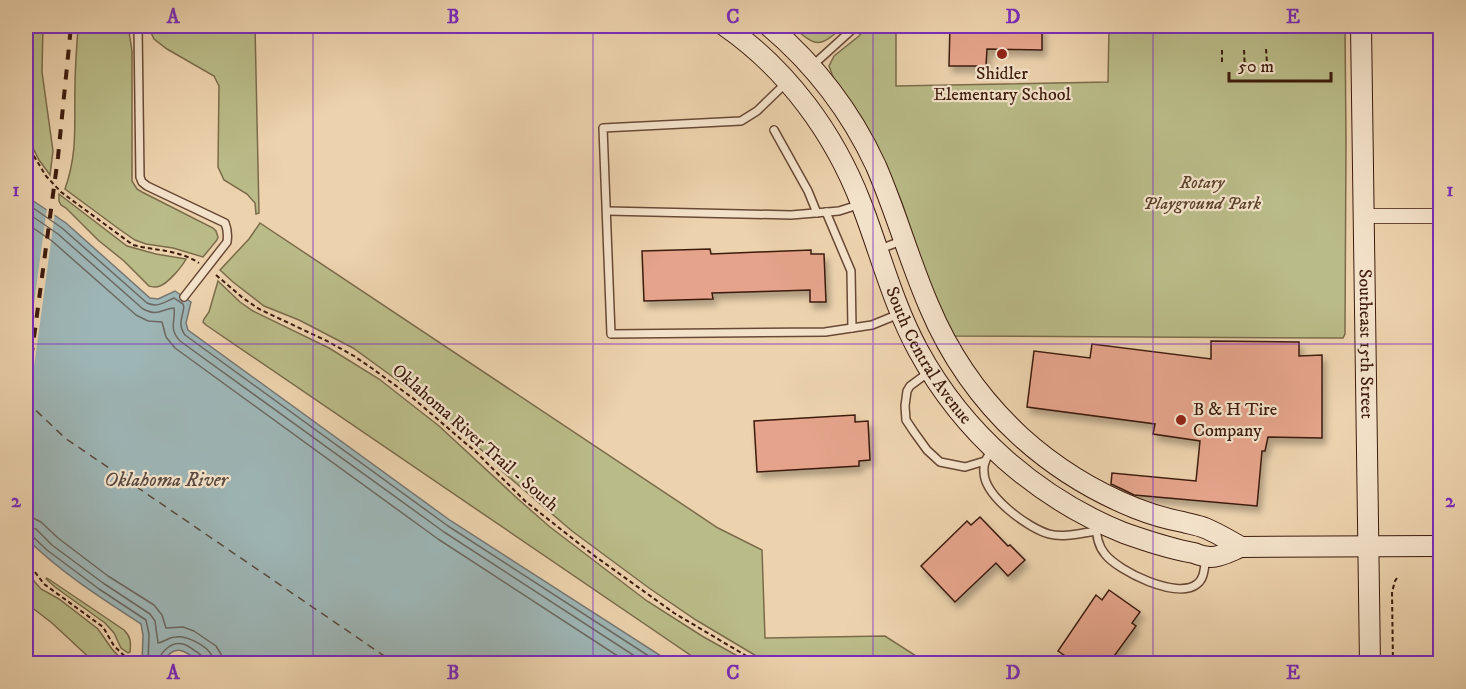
<svg xmlns="http://www.w3.org/2000/svg" width="1466" height="689" viewBox="0 0 1466 689" font-family="'IM FELL DW Pica',serif">
<defs>
<filter id="shadow"><feDropShadow dx="3.5" dy="6" stdDeviation="3" flood-color="#0004"/></filter>
</defs>
<rect width="100%" height="100%" fill="#ecd2ad"/>
<filter id="stains"><feTurbulence type="fractalNoise" baseFrequency=".00333" numOctaves="4"/><feColorMatrix values="0 0 0 0 .2 0 0 0 0 .09 0 0 0 0 .02 0 0 0 .5 -.17"/></filter>
<radialGradient id="worn" r=".72"><stop offset=".6" stop-color="#630" stop-opacity="0"/><stop offset="1" stop-color="#630" stop-opacity=".3"/></radialGradient>
<g fill="#b9bb88" stroke="#7b6b4a" stroke-width="1.5">
<polygon points="26,26 43,26 42,72 53,151 50,175 39,160 26,134"/>
<path d="M78,26H128L132,51V181L137,189L142,192L213,228L216,231L218,237L217,240L203,257L173,248L146,244L135,240L119,229L65,189C78,152 74,125 75,87C75,66 77,46 78,26Z"/>
<polygon points="148,26 255,26 259,213 256,214 255,203 247,194 224,180 218,167 219,86 214,76 167,49 154,39"/>
<path d="M792,26H844C819,48 817,48 792,26Z"/>
<polygon points="867,26 896,26 896,86 1108,82 1109,26 1345,26 1346,140 1345,334 1343,338 952,336 927,279 902,203 883,159 861,117 833,77 829,66 834,56 859,36"/>
<path d="M59,194L127,246L156,254L186,259C182,267 168,283 160,286C155,288 153,287 149,286L124,261L98,240L66,208L61,205L59,201Z"/>
<polygon points="260,223 718,528 762,550 765,638 885,636 927,663 771,664 758,657 696,620 649,588 572,531 503,472 487,455 459,430 404,385 353,348 299,320 264,306 233,282 220,270 249,239"/>
<polygon points="218,281 240,302 253,311 329,348 379,379 439,426 518,499 550,527 605,569 647,601 702,636 750,663 702,663 206,325 203,322 204,319 209,312"/>
<polygon points="26,572 41,589 59,599 98,629 112,649 125,663 95,663 52,623 26,603"/>
<path d="M47,578L124,630C131,637 131,642 130,652L128,653L121,648L114,633L105,623L55,587L46,579Z"/>
</g>
<path fill="#9db5b5" stroke="#777772" stroke-width="1.5" d="M26,196L66,223L150,298L158,299L175,291L191,302L186,323L188,330L451,521L672,663L203,664C187,653 175,640 163,663H142L143,635L141,624C101,598 60,572 26,538Z"/>
<polygon fill="#ecd2ad" points="47,207 55,212 26,426 26,363"/>
<g fill="none" stroke-linecap="round" stroke-linejoin="round">
<g stroke="#6d6861" stroke-width="1.5">
<path d="M26,203L62,228L147,303C158,308 164,302 174,298C175,299 182,303 183,304C187,311 175,321 185,335L448,526L661,664"/>
<path d="M26,212L58,234L143,309C159,317 161,309 174,308C176,321 168,328 180,341L444,532L647,664"/>
<polyline points="26,223 52,241 136,315 148,321 162,322 166,337 175,348 438,539 630,664"/>
<polyline points="26,517 33,518 41,522 58,538 108,576 154,605 162,615 166,628 183,627 194,631 216,646 221,654 222,664"/>
<path d="M26,526L36,529L52,545L103,583L150,614L155,621L158,643C164,642 169,637 176,637C186,635 205,645 211,654C213,658 213,659 213,664"/>
<polyline points="26,534 31,535 47,550 99,589 146,620 149,634 148,664"/>
<path d="M158,664C159,653 171,641 183,644C188,645 193,650 197,652C202,656 204,657 205,664"/>
</g>
<polyline stroke="#5a493f" stroke-width="1.5" stroke-dasharray="8 6" stroke-linecap="butt" points="26,401 65,438 396,664"/>
</g>
<g fill="#e4a38a" stroke="#3d1b0d" stroke-width="1.5" filter="url(#shadow)">
<polygon points="950,26 1042,26 1042,50 987,49 986,66 949,66"/>
<polygon points="710,249 711,254 811,250 811,254 824,254 826,302 810,302 810,290 712,293 713,299 644,301 642,251"/>
<polygon points="1211,341 1299,342 1299,356 1322,355 1322,438 1268,437 1265,451 1262,451 1257,506 1134,495 1124,490 1111,484 1112,473 1196,481 1200,441 1153,434 1155,424 1027,407 1034,351 1090,358 1092,344 1211,359"/>
<polygon points="855,415 855,422 868,421 870,460 859,461 859,466 757,472 754,421"/>
<polygon points="980,517 1008,546 1010,545 1025,560 1008,576 996,563 955,602 921,566 967,521 971,525"/>
<polygon points="1109,590 1140,612 1132,623 1136,626 1109,663 1076,663 1058,651 1096,595 1102,600"/>
</g>
<g fill="none" stroke-linecap="round" stroke-linejoin="round">
<defs>
<g id="service">
<path d="M138,26L140,177L142,182L147,186L225,223C228,230 228,235 227,242L184,297"/>
<polyline points="812,66 856,26"/>
<polyline points="786,83 757,111 741,121 603,128 611,334 825,332 872,325 899,314"/>
<polyline points="774,130 808,191 817,213"/>
<polyline points="607,211 791,215 839,211 861,204"/>
<polyline points="826,212 851,271 852,328"/>
<polyline points="880,249 904,240"/>
<polyline points="929,372 910,386 907,391 905,406 906,420 914,432 927,450 940,462 965,467 985,461"/>
<path d="M992,450C987,457 983,463 984,472C984,496 1028,528 1049,534C1064,538 1081,533 1096,531"/>
<path d="M1096,523C1096,534 1098,546 1105,554C1118,571 1177,600 1197,584C1205,578 1204,567 1206,558"/>
</g>
<polyline id="minor" points="1364,216 1440,216"/>
<g id="secondary">
<path id="s1" d="M725,26C787,69 834,133 861,203C880,252 893,304 918,350C963,433 1037,498 1124,533C1147,541 1170,549 1194,553C1199,555 1206,557 1211,557C1221,557 1233,550 1241,547L1440,546"/>
<path d="M769,26C814,64 851,112 876,166C896,212 909,260 929,306C950,356 980,399 1020,436C1053,466 1093,491 1135,508C1150,514 1167,519 1183,522C1190,524 1198,525 1205,528C1217,533 1229,540 1241,547"/>
<path id="s2" d="M1361,26L1370,664"/>
</g>
</defs>
<use href="#service" stroke="#694935" stroke-width="10"/>
<use href="#minor" stroke="#694935" stroke-width="16"/>
<use href="#secondary" stroke="#3d1b0d" stroke-width="22"/>
<g stroke="#3d1b0d" stroke-width="2" stroke-dasharray="4.5 3" stroke-linecap="butt">
<polyline points="1266,49 1267,63"/>
<polyline points="1222,50 1222,62"/>
<polyline points="1244,50 1245,71"/>
<path d="M26,143L46,176L61,192L133,245C156,251 177,249 199,263"/>
<polyline points="216,275 243,298 259,309 327,341 354,356 373,369 414,399 477,453 525,501 596,557 674,613 760,664"/>
<polyline points="26,560 44,584 103,627 114,646 133,664"/>
<polyline points="1393,664 1392,592 1395,581 1397,578"/>
</g>
<use href="#service" stroke="#f3e2ca" stroke-width="7"/>
<use href="#minor" stroke="#f3e2ca" stroke-width="14"/>
<use href="#secondary" stroke="#f3e2ca" stroke-width="20"/>
<polyline stroke="#3d1b0d" stroke-width="4" stroke-dasharray="10 10" stroke-linecap="butt" points="26,397 58,157 71,26"/>
</g>
<path fill="none" stroke="#7b2cbf" stroke-width="1.5" stroke-opacity="0.55" d="M313,26V664M593,26V664M873,26V664M1153,26V664M26,344H1440"/>
<g fill="#8f2418" stroke="#f3e2ca" stroke-width="2">
<circle cx="1002" cy="54" r="6"/>
<circle cx="1181" cy="420" r="6"/>
</g>
<g text-anchor="middle" dominant-baseline="central" stroke-width="4.5" stroke-linejoin="round" paint-order="stroke">
<g font-size="18" fill="#3d1b0d" stroke="#f3e2ca">
<text x="1002" y="74">Shidler<tspan x="1002" dy="21">Elementary School</tspan></text>
<text x="1193" y="410" text-anchor="start">B &amp; H Tire<tspan x="1193" dy="21">Company</tspan></text>
</g>
<g font-size="18" font-style="italic" fill="#5c432c" stroke="#f3e2ca">
<text x="1202" y="183">Rotary<tspan x="1202" dy="21">Playground Park</tspan></text>
</g>
<g font-size="18" fill="#3d1b0d" stroke="#f3e2ca">
<text stroke="none"><textPath href="#s2" startOffset="318">Southeast 15th Street</textPath></text>
<text stroke="none"><textPath href="#s1" startOffset="394">South Central Avenue</textPath></text>
<text transform="translate(475 438) rotate(41)">Oklahoma River Trail - South</text>
</g>
<g font-size="20" font-style="italic" fill="#5a493f" stroke="#f3e2ca">
<text x="166" y="480">Oklahoma River</text>
</g>
</g>
<rect width="1466" height="689" fill="none" stroke="#ecd2ad" stroke-width="66"/>
<path d="M1229 72v9h102v-9" fill="none" stroke="#3d1b0d" stroke-width="3"/>
<text x="1238" y="72" font-size="18" fill="#3d1b0d" stroke="#f3e2ca" stroke-width="4.5" paint-order="stroke">50 m</text>
<rect x="33" y="33" width="1400" height="623" fill="none" stroke="#7b2cbf" stroke-width="2"/>
<g font-size="20" text-anchor="middle" font-weight="bold" fill="#7b2cbf">
<text x="173" y="23">A</text>
<text x="453" y="23">B</text>
<text x="733" y="23">C</text>
<text x="1013" y="23">D</text>
<text x="1293" y="23">E</text>
<text x="16" y="196">1</text>
<text x="1450" y="196">1</text>
<text x="16" y="507">2</text>
<text x="1450" y="507">2</text>
<text x="173" y="679">A</text>
<text x="453" y="679">B</text>
<text x="733" y="679">C</text>
<text x="1013" y="679">D</text>
<text x="1293" y="679">E</text>
</g>
<rect width="100%" height="100%" filter="url(#stains)"/>
<rect width="100%" height="100%" fill="url(#worn)"/>
</svg>
